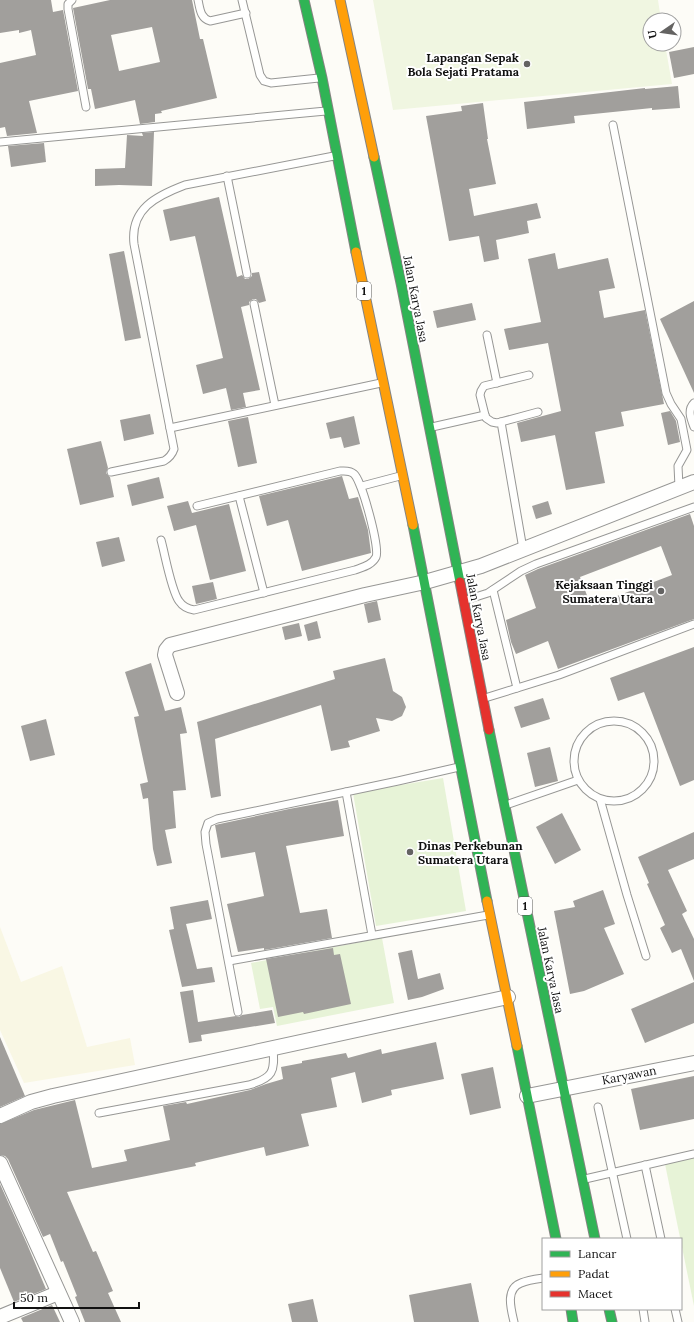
<svg xmlns="http://www.w3.org/2000/svg" width="694" height="1322" viewBox="0 0 694 1322" font-family="Lora,serif">
<rect width="100%" height="100%" fill="#fdfcf7"/>
<polygon fill="#f9f7e4" points="0,927 21,982 62,966 87,1047 130,1038 135,1065 24,1083 0,1030"/>
<g fill="#e7f3d7">
<polygon points="443,778 466,911 376,926 353,793"/>
<polygon points="382,938 394,1003 277,1026 273,1007 260,1009 251,963"/>
<polygon points="694,1158 694,1306 665,1164"/>
</g>
<polygon fill="#f0f6e1" points="373,0 658,0 661,20 650,20 650,44 665,44 672,84 393,110"/>
<g fill="#a19f9c" fill-rule="evenodd">
<polygon points="0,0 51,0 53,12 63,10 78,91 29,101 37,133 7,136 5,127 0,128 0,63 36,55 31,30 19,33 19,30 0,33"/>
<path d="M110,0H192L200,39H203L217,98L161,111L162,113L155,114V122L140,124L135,100L95,109L91,89H88L73,8ZM152,27L160,62L119,71L111,35Z"/>
<polygon points="694,47 694,74 674,78 669,52"/>
<polygon points="678,86 680,108 652,110 652,108 574,116 575,123 527,129 524,102 645,88 645,89"/>
<polygon points="483,103 488,139 487,139 496,184 469,189 474,216 537,203 541,218 527,221 529,233 496,240 499,259 484,262 479,236 449,241 426,116 462,111 461,106"/>
<polygon points="154,132 152,186 119,185 95,186 95,169 125,168 127,135 143,136 142,133"/>
<polygon points="44,143 46,162 11,167 8,146"/>
<polygon points="219,197 237,277 242,275 245,279 248,279 252,276 252,273 259,272 266,301 259,303 256,299 253,299 249,302 249,305 241,307 260,390 243,393 246,407 231,410 226,388 203,394 196,365 223,358 195,236 170,241 163,210"/>
<polygon points="124,251 141,338 125,341 109,254"/>
<polygon points="555,253 558,269 608,258 615,288 599,291 604,318 645,310 664,404 621,412 624,426 595,432 605,483 566,490 555,435 521,442 517,423 561,411 548,343 509,350 504,329 541,322 528,259"/>
<polygon points="694,301 694,393 660,319"/>
<polygon points="472,303 476,320 437,328 433,311"/>
<polygon points="670,411 676,421 680,442 668,445 661,413"/>
<polygon points="150,414 154,434 124,441 120,420"/>
<polygon points="354,416 360,444 344,448 341,437 330,439 326,423"/>
<polygon points="248,417 257,463 238,467 228,421"/>
<polygon points="101,441 108,468 106,473 110,477 114,497 80,505 67,449"/>
<polygon points="342,476 349,499 358,497 368,530 371,553 302,571 288,520 267,526 259,496"/>
<polygon points="159,477 164,498 132,506 127,485"/>
<polygon points="188,501 192,513 229,504 246,571 210,580 196,525 174,531 167,506"/>
<polygon points="548,501 552,514 536,519 532,506"/>
<path d="M690,514L694,526V619L558,669L548,641L516,654L511,642L506,620L536,608L525,575L538,569ZM661,546L672,575L591,606L580,577Z"/>
<polygon points="119,537 125,561 102,567 96,542"/>
<polygon points="213,582 217,599 196,604 192,586"/>
<polygon points="377,601 381,620 368,623 364,604"/>
<polygon points="317,621 321,638 308,641 304,625"/>
<polygon points="299,623 302,636 285,640 282,627"/>
<polygon points="694,647 694,780 680,786 644,692 618,701 610,678"/>
<polygon points="385,658 393,691 402,697 406,707 402,716 392,721 376,718 380,731 348,741 350,747 331,751 321,705 215,739 221,796 211,798 197,722 335,679 333,671"/>
<polygon points="151,663 165,711 181,707 187,733 180,734 186,790 173,791 176,828 165,830 172,863 157,866 153,849 148,798 143,799 140,784 148,782 134,717 139,716 125,672"/>
<polygon points="543,698 550,719 521,728 514,707"/>
<polygon points="46,719 55,755 30,761 21,726"/>
<polygon points="550,747 558,781 535,787 527,753"/>
<polygon points="338,800 344,836 286,846 300,913 327,909 332,938 264,950 264,948 238,952 227,904 264,896 255,852 221,858 215,825 289,809"/>
<polygon points="562,813 581,850 555,864 536,827"/>
<polygon points="694,832 694,859 668,870 687,911 682,914 694,939 694,981 681,949 672,953 660,928 665,925 647,884 649,883 638,857"/>
<polygon points="603,890 615,924 604,928 624,974 584,991 570,994 554,911 575,907 573,901"/>
<polygon points="208,900 212,919 186,924 197,969 212,967 215,982 182,987 169,930 174,929 170,907"/>
<polygon points="333,948 334,955 340,954 351,1004 304,1014 303,1012 278,1017 266,959"/>
<polygon points="412,950 418,979 440,973 444,989 422,997 408,1000 398,953"/>
<polygon points="694,982 694,1023 645,1043 631,1009"/>
<polygon points="193,990 198,1022 236,1016 239,1017 242,1015 272,1010 275,1023 201,1035 202,1041 189,1043 180,992"/>
<polygon points="0,1037 25,1096 0,1107"/>
<polygon points="436,1042 444,1079 391,1090 392,1095 362,1103 355,1072 331,1078 337,1107 301,1114 309,1146 266,1156 264,1147 195,1163 196,1166 67,1192 93,1252 96,1251 113,1291 108,1293 121,1322 85,1322 75,1297 77,1296 63,1261 61,1262 50,1234 43,1237 8,1159 5,1156 0,1155 0,1124 34,1110 75,1100 92,1168 127,1161 124,1150 170,1140 163,1106 186,1102 187,1104 250,1090 266,1084 283,1079 281,1067 302,1063 302,1061 346,1053 348,1058 381,1049 382,1054"/>
<polygon points="493,1067 501,1108 470,1115 461,1074"/>
<polygon points="694,1076 694,1119 640,1130 631,1089"/>
<polygon points="0,1184 27,1244 46,1289 14,1302 0,1268"/>
<polygon points="471,1283 479,1322 414,1322 409,1295"/>
<polygon points="313,1299 318,1322 292,1322 288,1304"/>
<polygon points="52,1305 60,1322 23,1322 21,1318"/>
</g>
<g fill="none" stroke-linecap="round" stroke-linejoin="round">
<defs>
<g id="lane">
<polyline points="72,0 68,4 68,9 86,107"/>
<path d="M198,0C200,8 200,18 210,21L246,13"/>
<polyline points="242,0 260,75 264,81 271,83 319,78"/>
<polyline points="613,125 666,393 671,404 681,419 687,450 678,466 679,487"/>
<polyline points="0,142 326,111"/>
<polyline points="227,176 247,274"/>
<polyline points="254,304 275,405"/>
<polyline points="487,335 497,383"/>
<polyline points="529,375 484,386 481,391 480,395 485,415 486,418 492,422 497,423 538,412"/>
<path d="M694,403C687,410 691,419 694,427"/>
<polyline points="501,422 523,549"/>
<polyline points="432,427 485,415"/>
<polyline points="170,428 381,383"/>
<path d="M111,472L164,461C169,458 172,455 174,449L134,244C130,209 156,196 185,185L334,156"/>
<polyline points="362,486 400,476"/>
<polyline points="239,496 264,593"/>
<path d="M161,540C165,554 171,590 179,601C183,607 188,609 194,610L355,570C363,567 372,565 376,557C380,548 362,481 354,474C350,470 345,471 340,471L197,506"/>
<polyline points="493,590 517,688"/>
<polyline points="466,600 488,593 521,571 536,564 694,507"/>
<polyline points="485,698 559,675 694,624"/>
<circle cx="614" cy="761" r="40"/>
<polyline points="346,792 372,935"/>
<polyline points="600,799 627,895 646,956"/>
<polyline points="506,805 578,780"/>
<polyline points="229,961 488,915"/>
<polyline points="238,1012 206,844 205,832 208,823 217,819 398,781 459,767"/>
<polyline points="598,1107 627,1239"/>
<path d="M99,1113L249,1085C273,1078 275,1072 273,1048"/>
<polyline points="645,1165 661,1239"/>
<polyline points="585,1179 694,1154"/>
<polyline points="643,1309 645,1322"/>
<polyline points="675,1309 678,1322"/>
<path d="M514,1322C511,1309 505,1289 521,1283C528,1280 536,1279 543,1278"/>
</g>
<g id="street">
<polyline points="177,693 165,655 166,650 170,645 365,595 425,582 481,566 694,482"/>
<polyline points="527,1096 694,1063"/>
<polyline points="0,1116 31,1102 53,1096 508,997"/>
<polyline points="0,1163 72,1322"/>
<polyline points="0,1317 58,1293"/>
</g>
<g id="fast">
<polyline points="304,0 322,78 356,252"/>
<polyline points="374,157 401,283 460,582"/>
<polyline points="413,525 487,901"/>
<polyline points="489,730 595,1239"/>
<polyline points="517,1046 556,1239"/>
<polyline points="571,1309 573,1322"/>
<polyline points="609,1309 612,1322"/>
</g>
<g id="slow">
<polyline points="340,0 374,157"/>
<polyline points="356,252 413,525"/>
<polyline points="487,901 517,1046"/>
</g>
<polyline id="jam" points="460,582 489,730"/>
</defs>
<use href="#lane" stroke="#979795" stroke-width="9"/>
<use href="#street" stroke="#979795" stroke-width="16"/>
<use href="#fast" stroke="#858482" stroke-width="11"/>
<use href="#slow" stroke="#858482" stroke-width="11"/>
<use href="#jam" stroke="#858482" stroke-width="11"/>
<use href="#lane" stroke="#fffffe" stroke-width="7"/>
<use href="#street" stroke="#fffffe" stroke-width="14"/>
<use href="#fast" stroke="#30b455" stroke-width="9"/>
<use href="#slow" stroke="#ff9f0a" stroke-width="9"/>
<use href="#jam" stroke="#e5322d" stroke-width="9"/>
</g>
<g fill="#646362" stroke="#fff" stroke-width="1.5">
<circle cx="527" cy="64" r="4"/>
<circle cx="661" cy="591" r="4"/>
<circle cx="410" cy="852" r="4"/>
</g>
<g text-anchor="middle" dominant-baseline="central" stroke-width="4" stroke-linejoin="round" paint-order="stroke">
<g fill="#fff" stroke="#585858" stroke-width="1">
<rect x="357" y="282" width="14" height="18" rx="3"/>
<rect x="518" y="897" width="14" height="18" rx="3"/>
</g>
<g font-size="11" font-weight="bold" fill="#111">
<text x="364" y="291">1</text>
<text x="525" y="906">1</text>
</g>
<g font-size="12" font-weight="bold" fill="#111" stroke="#fff" text-anchor="end">
<text x="519" y="57">Lapangan Sepak<tspan x="519" dy="14">Bola Sejati Pratama</tspan></text>
<text x="653" y="584">Kejaksaan Tinggi<tspan x="653" dy="14">Sumatera Utara</tspan></text>
<text x="418" y="845" text-anchor="start">Dinas Perkebunan<tspan x="418" dy="14">Sumatera Utara</tspan></text>
</g>
<g font-size="12" fill="#111" stroke="#fff">
<text transform="translate(416 299) rotate(79)">Jalan Karya Jasa</text>
<text transform="translate(479 617) rotate(79)">Jalan Karya Jasa</text>
<text transform="translate(551 970) rotate(78)">Jalan Karya Jasa</text>
<text transform="translate(629 1075) rotate(-11)">Karyawan</text>
</g>
</g>
<rect x="542" y="1238" width="140" height="72" fill="#ffffff" stroke="#a0a0a0"/>
<rect x="550" y="1251" width="20" height="6" fill="#30b455" stroke="#a0a0a0"/>
<text x="578" y="1258" font-size="12" fill="#111111">Lancar</text>
<rect x="550" y="1271" width="20" height="6" fill="#ff9f0a" stroke="#a0a0a0"/>
<text x="578" y="1278" font-size="12" fill="#111111">Padat</text>
<rect x="550" y="1291" width="20" height="6" fill="#e5322d" stroke="#a0a0a0"/>
<text x="578" y="1298" font-size="12" fill="#111111">Macet</text>
<g transform="translate(662 32) rotate(257)"><circle r="19" fill="#ffffff" stroke="#a0a0a0"/>
<path d="M0-3L7 15L0 10L-7 15Z" fill="#646362"/>
<text y="-6" font-size="11" font-weight="bold" text-anchor="middle" fill="#111111">U</text>
</g>
<path d="M14 1302v6h125v-6" fill="none" stroke="#111111" stroke-width="2"/>
<text x="20" y="1302" font-size="12" fill="#111111" stroke="#ffffff" stroke-width="3" paint-order="stroke">50 m</text>
</svg>
